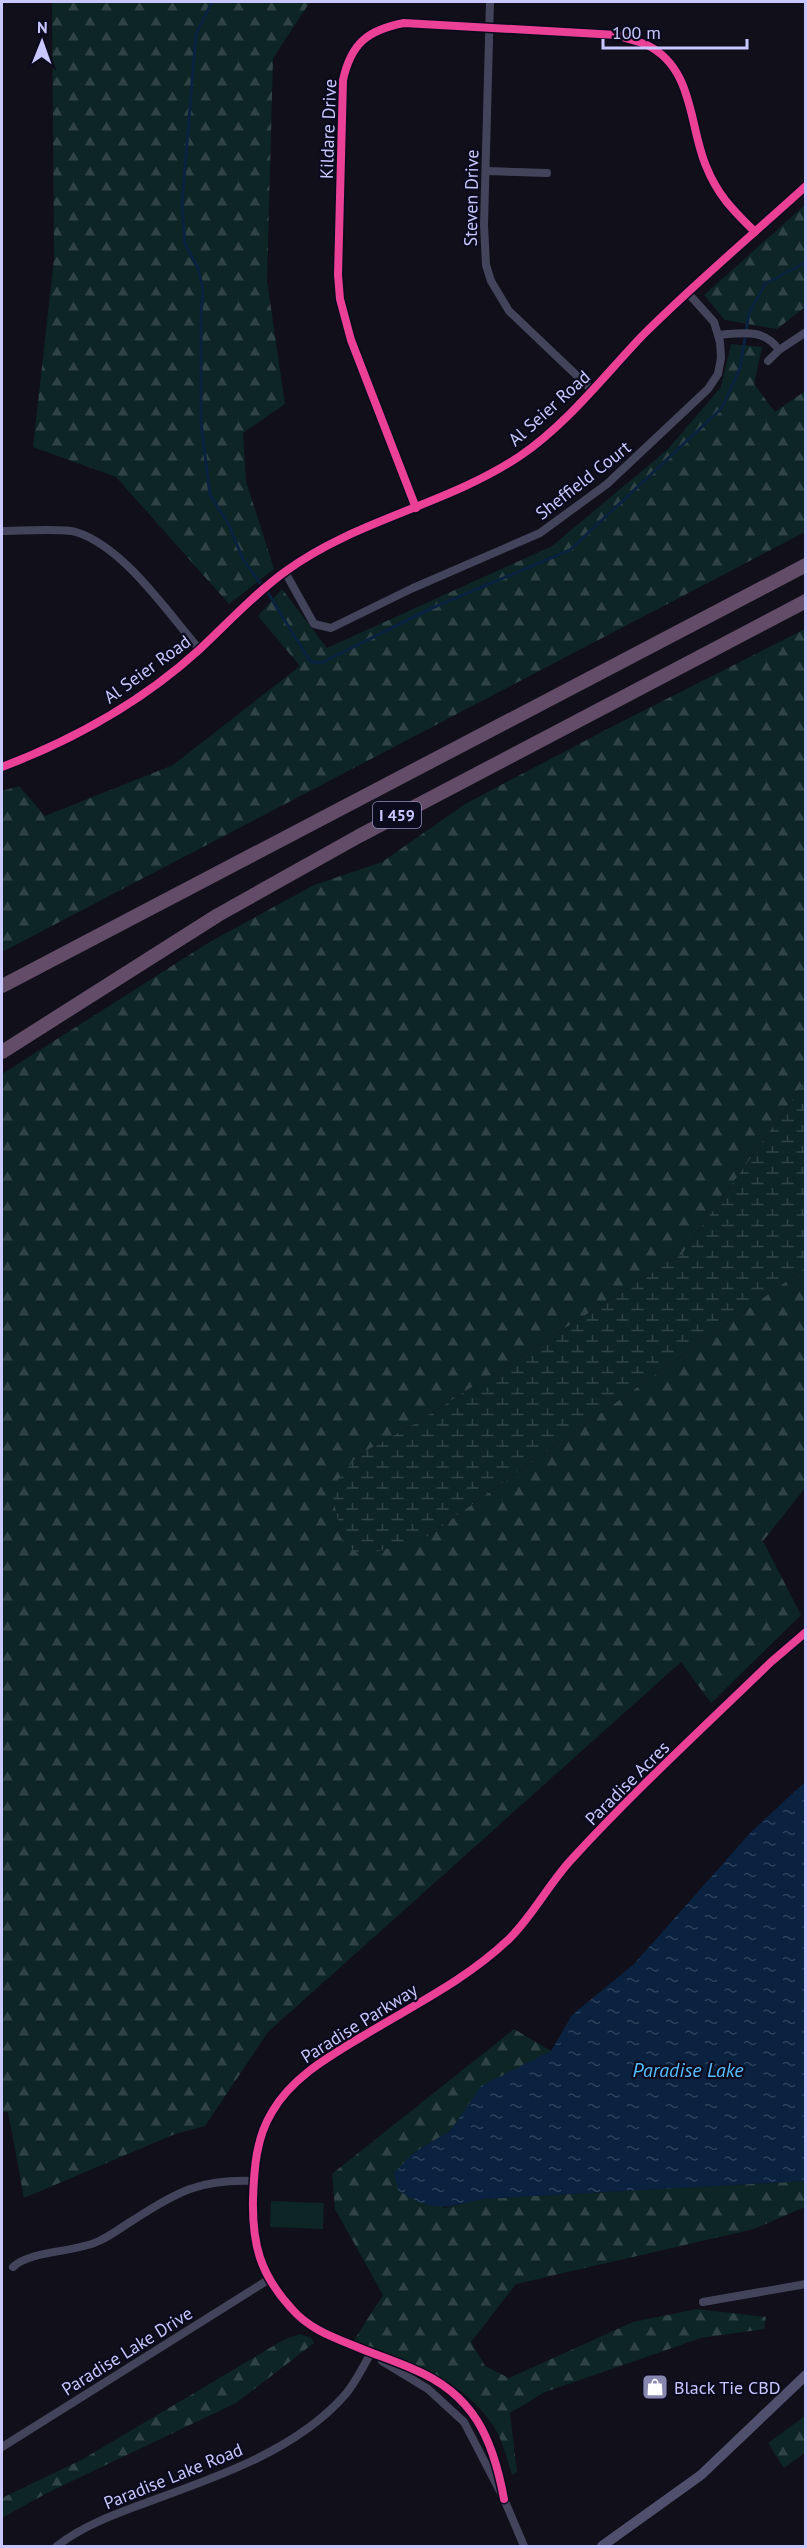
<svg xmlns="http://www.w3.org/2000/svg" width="807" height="2548" viewBox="0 0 807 2548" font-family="'PT Sans',sans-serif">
<defs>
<pattern id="forest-firs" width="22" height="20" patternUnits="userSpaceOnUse" patternTransform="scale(1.5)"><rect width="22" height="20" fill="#0d2524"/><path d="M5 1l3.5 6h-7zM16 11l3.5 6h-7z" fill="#2f4345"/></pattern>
<pattern id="wetland-marsh" width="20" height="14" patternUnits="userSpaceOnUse" patternTransform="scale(1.5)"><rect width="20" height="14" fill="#0d2524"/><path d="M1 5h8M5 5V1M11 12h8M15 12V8" fill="none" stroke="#2f4345"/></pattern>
<pattern id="water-ripples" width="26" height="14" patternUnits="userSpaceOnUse" patternTransform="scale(1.5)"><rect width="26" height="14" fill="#0a223f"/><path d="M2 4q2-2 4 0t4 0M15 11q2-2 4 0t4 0" fill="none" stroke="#2c415c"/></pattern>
</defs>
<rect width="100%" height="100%" fill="#100f1a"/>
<g fill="url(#forest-firs)">
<polygon points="52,2 310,2 273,58 267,281 285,404 243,433 246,481 274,569 229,604 116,477 33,447 54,259"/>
<polygon points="805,205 805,307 777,329 725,320 704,295"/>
<polygon points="731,344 762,347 754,384 775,412 805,391 805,532 2,952 2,791 19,786 45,816 173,765 300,666 258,616 282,589 327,648 552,546 668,449 721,387"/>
<polygon points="805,629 805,1082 682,1254 414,1424 357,1456 425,1538 805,1268 805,1488 763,1541 801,1615 711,1703 681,1662 268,2032 205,2126 175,2134 24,2198 8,2112 2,2112 2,1074 208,943 314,885 382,862 465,804 617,724"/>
<path d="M514,2029L551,2051L481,2087L450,2131L412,2154L444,2208L483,2199L805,2181V2207L754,2229L516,2284L471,2342L485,2366L509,2378L633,2322L697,2309L766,2317L764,2329L701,2338L545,2392L510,2413L517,2472L512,2475C507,2460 503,2440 494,2427C463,2378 405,2360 354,2340L383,2295L335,2209L332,2174Z"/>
<polygon points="300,2334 311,2338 314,2343 236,2403 47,2493 2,2518 2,2498 83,2459 285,2339"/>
<polygon points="805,2416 805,2453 784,2468 768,2443"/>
</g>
<polygon fill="url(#wetland-marsh)" points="805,1082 805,1268 425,1538 361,1556 343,1542 331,1489 357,1456 414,1424 682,1254"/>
<polygon fill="#0d2524" points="271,2201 324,2203 323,2229 270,2227"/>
<path fill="url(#water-ripples)" d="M805,1782V2181L483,2199C445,2208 432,2213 398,2190L394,2173L412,2154L450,2131L481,2086L551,2051L572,2015L634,1964L750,1833Z"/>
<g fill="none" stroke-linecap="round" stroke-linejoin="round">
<g stroke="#0a223f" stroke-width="3">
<polyline points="212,2 196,34 182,204 185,244 198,268 203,290 201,315 201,423 210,495 228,523 243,559 260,583"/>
<polyline points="268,593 306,655 312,662 321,663 432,608 570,550 722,408 740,368 749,313 765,284 806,262"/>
</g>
<g stroke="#43445b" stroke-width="8">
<polyline points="490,2 484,225 486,265 491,281 509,311 592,390"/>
<polyline points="486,171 547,173"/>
<path d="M718,335C742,333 764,328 779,350L768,361"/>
<polyline points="779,350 806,332"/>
<path d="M416,508L351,340L340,299L338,275L343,80C351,44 367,30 404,23L617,35C627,39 638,41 647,45C694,68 689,126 706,166C718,196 733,210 755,232"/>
<path d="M2,531C19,531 62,528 76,532C124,547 167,612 200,650"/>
<polyline points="285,572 314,624 331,628 413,588 540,533 607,484 708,389 718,374 721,358 720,342 714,322 687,292"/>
<path d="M13,2267C31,2250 74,2253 99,2241C112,2235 123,2226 135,2219C178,2191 201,2179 254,2181"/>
<polyline points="703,2302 806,2284"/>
<polyline points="382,2361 428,2389 464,2422 504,2499 524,2546"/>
<polyline points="2,2447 268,2280"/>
<path d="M504,2499C493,2439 474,2394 413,2369C395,2361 376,2355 357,2347C332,2337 309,2329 291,2308C260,2274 252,2244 253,2199C254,2169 256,2138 272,2112C292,2077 330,2056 363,2036C412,2006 466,1980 508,1940C532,1917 548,1885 571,1860C634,1791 704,1727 771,1662L806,1632"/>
<path d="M57,2546C86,2523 122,2512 156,2499C220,2476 297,2449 344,2396C355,2384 362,2368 371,2353"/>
</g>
<path stroke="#43445b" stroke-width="9" d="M2,767C73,740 143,701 200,649C228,623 254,594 286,571C357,519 447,505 520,456C567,424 603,377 642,336C694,284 751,236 806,186"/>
<polyline stroke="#50506e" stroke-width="10" points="602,2546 701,2475 806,2375"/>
<g stroke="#624c67" stroke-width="14">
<polyline points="2,986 806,565"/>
<polyline points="2,1052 218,915 359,836 806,601"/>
</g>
<defs>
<g id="cycleway">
<path d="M416,508L351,340L340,299L338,275L343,80C351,44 367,30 404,23L617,35C627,39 638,41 647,45C694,68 689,126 706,166C718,196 733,210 755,232"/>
<path d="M2,767C73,740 143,701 200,649C228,623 254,594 286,571C357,519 447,505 520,456C567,424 603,377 642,336C694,284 751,236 806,186"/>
<path d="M504,2499C493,2439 474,2394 413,2369C395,2361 376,2355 357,2347C332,2337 309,2329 291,2308C260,2274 252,2244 253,2199C254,2169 256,2138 272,2112C292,2077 330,2056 363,2036C412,2006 466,1980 508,1940C532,1917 548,1885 571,1860C634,1791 704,1727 771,1662L806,1632"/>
</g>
</defs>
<use href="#cycleway" stroke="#0c0b1e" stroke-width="11"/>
<use href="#cycleway" stroke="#ea4096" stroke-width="8"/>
</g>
<defs>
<symbol id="shop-square" viewBox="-11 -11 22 22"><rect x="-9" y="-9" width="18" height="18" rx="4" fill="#8887af" stroke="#0c0b1e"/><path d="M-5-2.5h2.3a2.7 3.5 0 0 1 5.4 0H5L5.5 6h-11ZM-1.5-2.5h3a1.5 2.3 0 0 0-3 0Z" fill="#fff"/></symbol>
</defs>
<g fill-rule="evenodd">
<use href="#shop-square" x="640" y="2372" width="30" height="30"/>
</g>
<g text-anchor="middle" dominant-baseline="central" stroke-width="4.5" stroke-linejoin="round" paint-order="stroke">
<rect fill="#0c0b1e" stroke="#908fbc" stroke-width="1.5" x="373" y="802" width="48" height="26" rx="4.5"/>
<g font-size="16" font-weight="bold" fill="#c9c7ff">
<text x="397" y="815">I 459</text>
</g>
<g font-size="18" fill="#c9c7ff" stroke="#0c0b1e">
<text transform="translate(328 129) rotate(-88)">Kildare Drive</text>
<text transform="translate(471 198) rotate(-89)">Steven Drive</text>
<text transform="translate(549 408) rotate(-42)">Al Seier Road</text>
<text transform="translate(583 480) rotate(-38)">Sheffield Court</text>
<text transform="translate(147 669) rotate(-36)">Al Seier Road</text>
<text transform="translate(627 1783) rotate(-45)">Paradise Acres</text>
<text transform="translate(359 2023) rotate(-32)">Paradise Parkway</text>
<text transform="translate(127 2351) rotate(-32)">Paradise Lake Drive</text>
<text transform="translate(173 2476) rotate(-22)">Paradise Lake Road</text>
</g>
<g font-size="18" fill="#c9c7ff" stroke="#0c0b1e" text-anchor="start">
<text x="674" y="2387">Black Tie CBD</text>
</g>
<g font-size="20" font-style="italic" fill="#55beff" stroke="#0c0b1e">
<text x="688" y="2070">Paradise Lake</text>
</g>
</g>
<rect width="807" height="2548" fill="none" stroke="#c9c7ff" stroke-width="6"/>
<g transform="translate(42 42) rotate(1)" stroke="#0c0b1e" stroke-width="4.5" paint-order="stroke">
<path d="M0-4.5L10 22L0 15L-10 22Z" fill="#c9c7ff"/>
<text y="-9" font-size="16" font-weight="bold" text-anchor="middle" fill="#c9c7ff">N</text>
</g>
<path d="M603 39v9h144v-9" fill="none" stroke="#c9c7ff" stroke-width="3"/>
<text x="612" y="39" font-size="18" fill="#c9c7ff" stroke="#0c0b1e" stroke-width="4.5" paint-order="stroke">100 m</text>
</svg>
